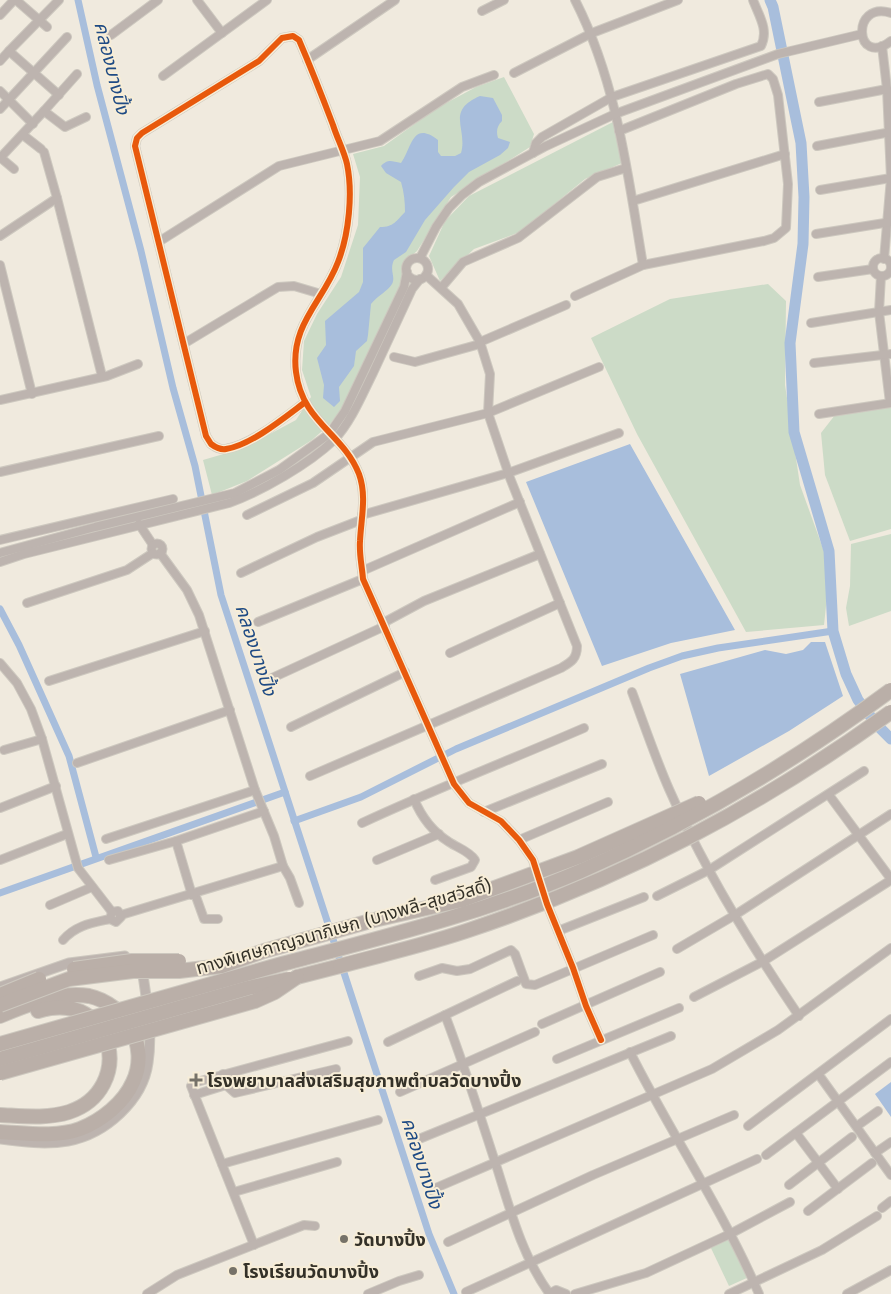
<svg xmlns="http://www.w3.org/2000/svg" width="891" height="1294" viewBox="0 0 891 1294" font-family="Inter,'Noto Sans Thai',sans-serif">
<rect width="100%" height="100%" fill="#f0eade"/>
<g fill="#ccdbc7">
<polygon points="504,77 534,134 530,147 451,197 417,251 402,264 402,282 346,403 330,424 312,440 247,481 212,495 203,460 244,448 296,420 311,397 302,370 304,341 317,314 341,277 358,225 360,177 353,154 384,146 437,108 476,87"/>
<polygon points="613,122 622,163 585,179 520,232 474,249 440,281 429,256 445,221 469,196"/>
<polygon points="768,284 786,301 785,385 800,485 830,568 824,625 746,632 637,434 591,338 670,299"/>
<polygon points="891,407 891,529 850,541 825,475 821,433 835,415"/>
<polygon points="891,534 891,611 849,626 846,608 850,586 851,544"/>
<polygon points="730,1237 749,1277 729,1286 710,1246"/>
</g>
<g fill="#a8bedc">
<path d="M480,96L493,98L502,115V121C497,126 496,131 498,138L510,142L508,148L500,155L469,172L454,187L425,220L406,252L394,260C389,270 396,277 392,284C388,291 377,296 371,304L368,335L367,341L356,351L354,366L339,387L340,401L334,407L323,398L324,385L317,358L326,345L325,321L359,292L363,282V248L380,227C394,227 396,221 405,212C405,202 404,192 401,182L386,173L381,166C389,158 392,162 401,163C412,148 412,120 438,140V152L441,156H455L461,153C468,129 445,111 480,96Z"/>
<polygon points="630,444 735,630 671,643 602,666 526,482"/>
<polygon points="811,642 825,642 843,696 789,731 709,776 680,674 765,650 786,654 803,650"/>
<polygon points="891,1082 891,1117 875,1094"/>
</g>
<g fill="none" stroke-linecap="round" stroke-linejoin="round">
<g stroke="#a8bedc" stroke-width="7">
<polyline points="78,0 97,85 141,251 173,388 195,466 221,595 429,1234 454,1294"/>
<polyline points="0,609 19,645 69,756 96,857"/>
<polyline points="294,821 361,797 456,749 649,668 682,656 718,648 833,631"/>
<polyline points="0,893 285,792"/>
</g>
<polyline stroke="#a8bedc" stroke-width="11" points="770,0 773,7 801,143 804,197 803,244 790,343 794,432 829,551 833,631 846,674 858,700 877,725 891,739"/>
<defs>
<g id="minor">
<polyline points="16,0 47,27"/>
<polyline points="197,0 222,33"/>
<path d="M575,0C617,82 628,176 643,265"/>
<polyline points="482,11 504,0"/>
<path d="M891,13C850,0 855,69 891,41"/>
<polyline points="0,15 14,0"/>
<polyline points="111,35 158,0"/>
<polyline points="882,46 887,89 891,178 884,259"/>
<polyline points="9,51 59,0"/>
<polyline points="307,60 395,0"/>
<polyline points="0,61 9,51 59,95"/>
<polyline points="514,73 592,33 678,0"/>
<polyline points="163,76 267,0"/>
<polyline points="0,91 33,124"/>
<polyline points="819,102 887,89"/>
<polyline points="0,109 67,37"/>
<polyline points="44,111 77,74"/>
<polyline points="23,135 41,149"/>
<polyline points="817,146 891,132"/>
<path d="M533,153L536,143L542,137L612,97L761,46C769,30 759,16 753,0"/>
<polyline points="0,158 44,111 65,127 86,117"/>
<polyline points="1,158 14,169"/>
<polyline points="820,190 891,178"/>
<polyline points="57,198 102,376"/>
<polyline points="633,201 785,154"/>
<polyline points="816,234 891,222"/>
<polyline points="0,236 57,198 44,152"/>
<polyline points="160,241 279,166 380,141 462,87 494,75"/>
<polyline points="420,258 436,227 449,208 462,195 479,182 544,147 615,114 778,54 862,34"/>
<circle cx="417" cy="269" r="11"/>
<circle cx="882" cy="267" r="9"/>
<polyline points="0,265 32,394"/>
<polyline points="881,276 879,312 890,403"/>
<polyline points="818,277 873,269"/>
<polyline points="441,288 463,262 518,238 597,177 626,168"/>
<polyline points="575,296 643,265 764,241 774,238 786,228 788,184 778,95 773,79 768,74 736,84 619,131"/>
<polyline points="811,323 891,310"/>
<polyline points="480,342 566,305"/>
<polyline points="185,343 278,287 294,286 321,294"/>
<polyline points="394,357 415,362 480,344"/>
<polyline points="814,363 891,354"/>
<polyline points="0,400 107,376 138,364"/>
<path d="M304,403C284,418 251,445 226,449C220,450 215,447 211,444L206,436L135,146L137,138L142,133L259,61L282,38L293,36L299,40C311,68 322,96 333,125C337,138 344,151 347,164C353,193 349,234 338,262C323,302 290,324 296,372C302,422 343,433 359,474C367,496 361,519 360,541C359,554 362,566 363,579L454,784L469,803L501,821L519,840L533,860L547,904L573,968L586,1006L601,1040"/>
<polyline points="819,414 891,403"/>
<polyline points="0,472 159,436"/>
<polyline points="247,515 313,483 373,442 488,413 599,367"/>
<polyline points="362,515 508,473 619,433"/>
<polyline points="139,524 153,545"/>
<polyline points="0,540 173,499"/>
<circle cx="157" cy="549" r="5.5"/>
<polyline points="0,553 95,527 235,493 279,470 329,434 345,411 404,287 407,272"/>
<polyline points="160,553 187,590 199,615 255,790 274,836 283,866 290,878 299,903"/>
<path d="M0,562L24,554L229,503C262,491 309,464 334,440C351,422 362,395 373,373C386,345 399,317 412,289L420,279"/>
<polyline points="362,571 520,502"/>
<polyline points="241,573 317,537 361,520"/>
<polyline points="27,603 127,570 153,553"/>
<polyline points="258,622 363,579"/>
<polyline points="383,623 424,601 540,554"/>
<polyline points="450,653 560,603"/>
<polyline points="0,663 17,683 31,709 42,739 78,868 112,912"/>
<polyline points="272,678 385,626"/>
<polyline points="49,681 205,631"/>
<path d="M632,692C644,724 655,757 669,789C704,869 750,944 799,1016"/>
<polyline points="291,727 405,672"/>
<polyline points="4,750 42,739"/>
<polyline points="77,763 230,710"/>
<path d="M310,776L561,668C571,662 577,659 577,646L510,478L488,413L490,374L480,342L458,304L426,275"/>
<polyline points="829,795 891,879"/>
<path d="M414,799C421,816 433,832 449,842C458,848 469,851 475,860L471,867L435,880"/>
<polyline points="0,808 56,786"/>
<polyline points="484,812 602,764"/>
<path d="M362,823C435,789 510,760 584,728"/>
<polyline points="106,839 255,790"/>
<polyline points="519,840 608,802"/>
<polyline points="176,841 192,895"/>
<polyline points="0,860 67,834"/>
<polyline points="109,860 176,841 264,811"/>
<polyline points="377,860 439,834"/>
<polyline points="195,894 204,919 218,919"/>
<polyline points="657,896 709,870 864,771"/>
<polyline points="50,905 92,887"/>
<polyline points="121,915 283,866"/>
<polyline points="558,931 644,897"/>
<path d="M63,940C76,925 92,923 110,919L116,922L121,917L118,911L112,912L110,919"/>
<polyline points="677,949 735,915 891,814"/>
<polyline points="419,976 442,968 457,971 470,969 511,950 515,954 526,984 535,985 653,935"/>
<polyline points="694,997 762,962 891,880"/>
<path d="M445,1015C465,1067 481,1119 498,1171C511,1213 523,1257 549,1293"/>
<polyline points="542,1024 660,972"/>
<polyline points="388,1042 517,981"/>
<path d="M630,1052C671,1134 723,1210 759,1294"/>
<polyline points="557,1059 679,1008"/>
<polyline points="223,1074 226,1085 235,1093 336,1069"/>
<polyline points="819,1075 891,1175"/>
<polyline points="400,1092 535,1032"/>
<polyline points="194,1095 226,1085"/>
<polyline points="748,1126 891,1019"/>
<polyline points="857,1126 878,1111"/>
<polyline points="796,1133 838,1189"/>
<polyline points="419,1139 671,1036"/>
<polyline points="875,1153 891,1142"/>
<polyline points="766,1155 891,1062"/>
<polyline points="222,1164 378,1120"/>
<polyline points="789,1185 852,1137"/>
<polyline points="431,1190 712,1069 778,1030 891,948"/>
<polyline points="234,1192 337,1162"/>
<polyline points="882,1208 891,1201"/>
<polyline points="808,1211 872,1163"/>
<polyline points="448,1242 593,1175 734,1115"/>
<polyline points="254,1245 191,1086 193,1083 348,1041"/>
<polyline points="466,1292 757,1159"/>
<polyline points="147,1294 177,1275 304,1225 315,1226"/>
<polyline points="368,1294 399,1281 419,1275"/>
<polyline points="549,1294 556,1290 566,1294"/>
<polyline points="575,1294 646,1273 730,1234 790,1202"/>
<polyline points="729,1294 822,1250 877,1216"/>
<polyline points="847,1294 891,1270"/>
</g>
<g id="tertiary">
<polyline points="0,987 69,963 125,956"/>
<path d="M0,1139C22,1142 46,1145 68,1141C106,1134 143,1100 148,1063C153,1032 146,998 142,968"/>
</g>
<g id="motorway">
<polyline points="297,977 340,966"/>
<path d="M0,1016C26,1005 60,991 89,996C126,1004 150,1047 133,1082C124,1103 101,1121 80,1129C55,1138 25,1133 0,1132"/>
<path d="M0,1115C22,1116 47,1119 69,1112C136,1090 116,988 38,1011"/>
</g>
</defs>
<use href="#minor" stroke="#cdc8bf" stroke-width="10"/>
<use href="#tertiary" stroke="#cdc8bf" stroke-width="11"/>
<use href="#motorway" stroke="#cdc8bf" stroke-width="16"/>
<use href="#minor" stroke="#bdb4af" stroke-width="8"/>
<use href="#tertiary" stroke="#bdb4af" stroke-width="9"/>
<use href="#motorway" stroke="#baafa8" stroke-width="14"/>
<defs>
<g id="motorway-bridge">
<path d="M340,966C384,954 429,944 472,929C626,877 759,807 891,712"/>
<polyline points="74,969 132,961 179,961"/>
<polyline points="0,995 39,979"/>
<polyline points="0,1005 69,979 133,971 179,971 222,966 264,951 374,920 462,900 578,857 699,803"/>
<path d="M0,1044C90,1019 180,992 271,967C376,939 481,914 581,871C691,823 795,761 891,690"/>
<polyline points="0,1059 248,988 289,979"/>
<polyline points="0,1073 255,1001 275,992 297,977"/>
</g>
</defs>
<use href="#motorway-bridge" stroke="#cdc8bf" stroke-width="16" stroke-linecap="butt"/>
<use href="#motorway-bridge" stroke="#baafa8" stroke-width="14"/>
<defs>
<path id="cycleway" d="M304,403C284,418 251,445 226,449C220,450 215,447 211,444L206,436L135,146L137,138L142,133L259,61L282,38L293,36L299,40C311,68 322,96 333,125C337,138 344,151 347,164C353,193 349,234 338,262C323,302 290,324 296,372C302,422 343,433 359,474C367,496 361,519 360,541C359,554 362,566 363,579L454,784L469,803L501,821L519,840L533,860L547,904L573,968L586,1006L601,1040"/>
</defs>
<use href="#cycleway" stroke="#f7edd7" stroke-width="9"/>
<use href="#cycleway" stroke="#e8590c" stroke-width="6"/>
</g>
<g fill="#767268" stroke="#f7edd7" stroke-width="2">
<path d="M193.5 1072.5h5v5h5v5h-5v5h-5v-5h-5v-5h5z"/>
<circle cx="344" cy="1239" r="5"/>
<circle cx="233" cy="1271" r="5"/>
</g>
<g text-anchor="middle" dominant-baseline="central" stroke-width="4" stroke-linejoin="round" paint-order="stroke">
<g font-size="18" fill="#343128" stroke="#f7edd7">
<text transform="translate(344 926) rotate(-16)">ทางพิเศษกาญจนาภิเษก (บางพลี-สุขสวัสดิ์)</text>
</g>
<g font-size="18" font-weight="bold" fill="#343128" stroke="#f7edd7" text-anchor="start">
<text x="207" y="1080">โรงพยาบาลส่งเสริมสุขภาพตำบลวัดบางปิ้ง</text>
<text x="354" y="1239">วัดบางปิ้ง</text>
<text x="243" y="1271">โรงเรียนวัดบางปิ้ง</text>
</g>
<g font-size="19" font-style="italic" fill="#1f4b85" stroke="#f7edd7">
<text transform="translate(112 68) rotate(76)">คลองบางปิ้ง</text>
<text transform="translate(256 650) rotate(72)">คลองบางปิ้ง</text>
<text transform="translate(422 1163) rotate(72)">คลองบางปิ้ง</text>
</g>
</g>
</svg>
